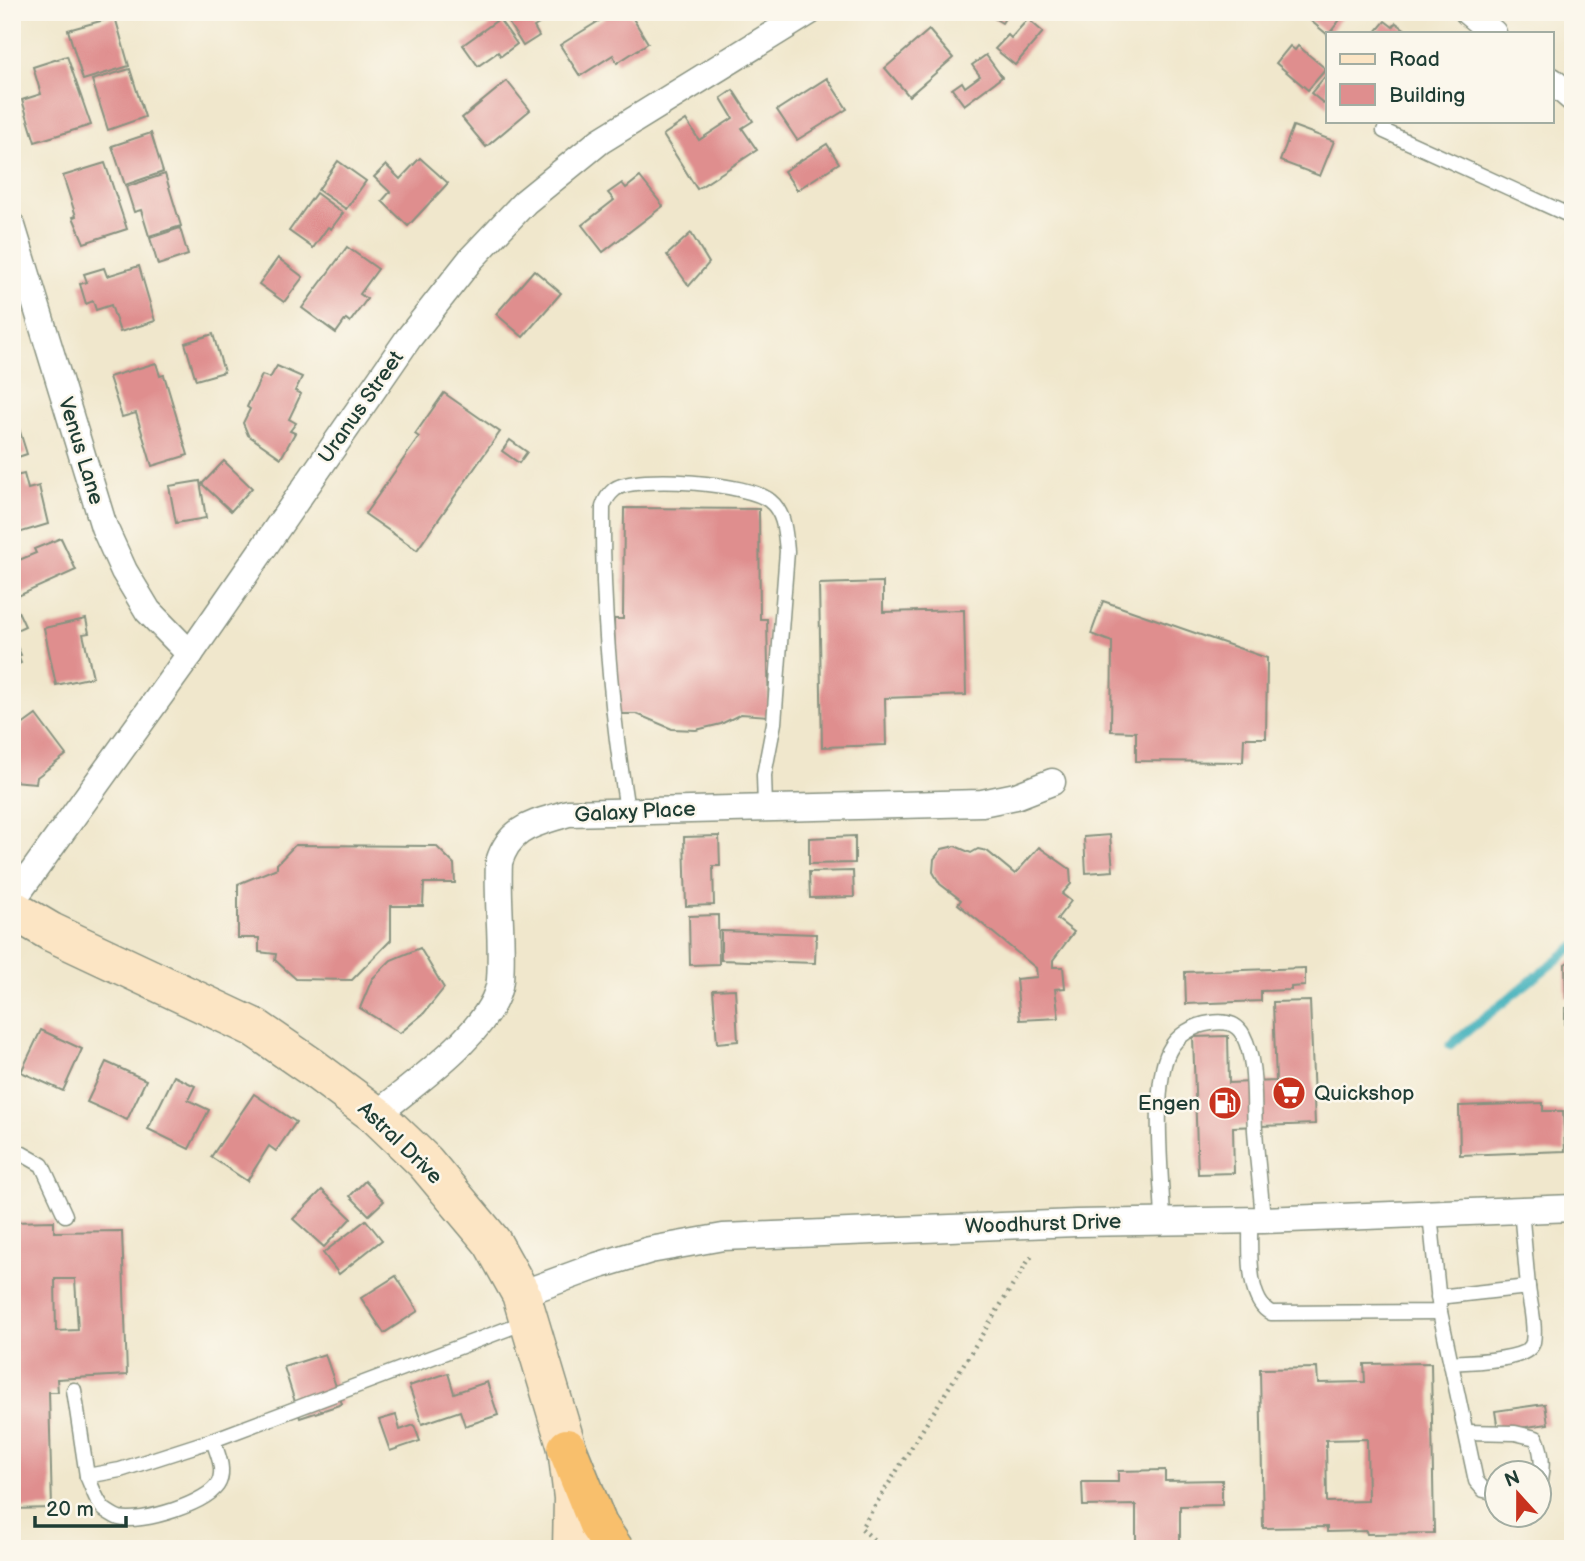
<svg xmlns="http://www.w3.org/2000/svg" width="1585" height="1561" viewBox="0 0 1585 1561" font-family="'Balsamiq Sans',sans-serif">
<rect width="100%" height="100%" fill="#fbf7ec"/>
<filter id="ink" filterUnits="userSpaceOnUse"><feTurbulence type="fractalNoise" baseFrequency=".0143" numOctaves="2"/><feDisplacementMap in="SourceGraphic" scale="14" xChannelSelector="R" yChannelSelector="G"/><feConvolveMatrix kernelMatrix="1 2 1 2 8 2 1 2 1" color-interpolation-filters="sRGB"/></filter>
<filter id="wash" filterUnits="userSpaceOnUse"><feTurbulence type="fractalNoise" baseFrequency=".00686" numOctaves="4" result="noise"/><feDisplacementMap in="SourceGraphic" scale="28" xChannelSelector="R" yChannelSelector="G"/><feGaussianBlur stdDeviation="1.57" result="paint"/><feColorMatrix in="noise" values="0 0 0 0 0 0 0 0 0 0 0 0 0 0 0 0 0 1.4 0 .05"/><feComposite in="paint" operator="in"/></filter>
<g filter="url(#wash)">
<rect width="100%" height="100%" fill="#f0e7cc"/>
<g fill="none" stroke-linecap="round" stroke-linejoin="round">
<polyline stroke="#40b0bb" stroke-width="9" points="1450,1045 1573,947"/>
</g>
<g id="blocks">
<g fill="#df8e8e" fill-rule="evenodd">
<polygon points="507,12 558,12 534,27 539,36 523,46 503,14"/>
<polygon points="605,12 629,12 648,43 617,63 613,55 580,76 560,45 607,16"/>
<polygon points="984,12 1009,12 1002,23"/>
<polygon points="1300,12 1346,12 1328,35"/>
<polygon points="115,17 129,66 83,80 68,30"/>
<polygon points="499,19 517,44 501,56 498,52 478,66 463,45"/>
<polygon points="1028,19 1043,32 1015,65 995,49 1008,35 1011,38"/>
<polygon points="1385,21 1393,27 1396,23 1410,33 1375,33"/>
<polygon points="929,30 953,58 909,96 885,68"/>
<polygon points="1290,46 1295,50 1298,46 1326,69 1308,90 1276,63"/>
<polygon points="986,55 1002,77 964,105 952,89 962,82 965,87 980,76 972,65"/>
<polygon points="67,56 91,125 35,142 22,100 41,94 33,67"/>
<polygon points="130,69 145,117 108,130 92,80"/>
<polygon points="1328,73 1328,107 1311,93"/>
<polygon points="827,78 847,109 797,140 777,110"/>
<polygon points="507,81 530,110 486,147 462,118"/>
<polygon points="733,90 753,121 742,128 757,150 697,189 663,135 686,120 699,140 733,118 721,98"/>
<polygon points="1293,126 1334,141 1320,176 1280,161"/>
<polygon points="151,133 163,172 125,185 112,146"/>
<polygon points="827,144 839,163 797,190 784,171"/>
<polygon points="420,158 448,183 408,226 382,201 390,192 374,177 386,165 400,179"/>
<polygon points="338,161 366,181 346,209 318,190"/>
<polygon points="105,163 127,229 84,243 73,217 76,216 63,176"/>
<polygon points="165,174 181,226 149,236 141,210 134,212 126,187"/>
<polygon points="640,177 663,206 603,252 582,225 614,200 608,193 622,183 626,188"/>
<polygon points="316,193 343,213 331,229 328,227 313,248 289,231"/>
<polygon points="180,228 188,255 158,265 150,238"/>
<polygon points="691,233 709,263 689,286 667,255"/>
<polygon points="347,247 378,269 360,294 367,299 350,322 346,319 336,333 302,308"/>
<polygon points="278,258 303,277 284,302 259,284"/>
<polygon points="139,266 155,321 120,332 111,305 96,310 93,301 86,304 80,284 87,282 84,274 104,268 107,276"/>
<polygon points="534,270 561,293 523,337 496,314"/>
<polygon points="213,334 224,372 196,380 185,343"/>
<polygon points="156,363 160,376 164,375 188,455 152,466 136,413 122,417 109,377"/>
<polygon points="277,366 302,377 295,391 301,394 289,419 296,423 290,431 295,433 281,458 248,435 243,423 250,409 247,407 262,375 270,378"/>
<polygon points="444,393 500,432 417,550 365,514 419,437 415,434"/>
<polygon points="12,406 27,454 12,459"/>
<polygon points="510,440 527,452 519,463 502,451"/>
<polygon points="224,461 252,488 231,511 202,484"/>
<polygon points="24,474 28,489 39,486 48,524 12,535 12,477"/>
<polygon points="200,481 206,518 176,523 169,486"/>
<polygon points="624,508 759,509 760,619 767,619 769,716 741,714 721,724 696,730 672,729 637,714 616,714 614,619 623,619"/>
<polygon points="61,538 76,570 16,597 12,587 12,563 36,553 34,549"/>
<polygon points="883,582 883,612 964,610 966,695 885,698 886,745 822,747 819,584"/>
<polygon points="1103,601 1267,658 1266,738 1244,738 1243,762 1136,761 1136,732 1111,731 1112,642 1091,634"/>
<polygon points="17,609 25,626 12,632 12,611"/>
<polygon points="86,619 89,633 83,634 93,677 56,685 44,628"/>
<polygon points="12,636 21,655 18,656 21,663 12,667"/>
<polygon points="36,715 66,755 37,777 36,783 12,781 12,736 18,737 22,725"/>
<polygon points="1110,835 1113,871 1086,873 1084,837"/>
<polygon points="719,836 720,866 713,866 714,905 686,906 684,837"/>
<polygon points="855,836 855,863 809,864 809,838"/>
<polygon points="295,845 436,846 454,864 455,883 424,883 423,906 391,906 391,940 352,980 296,979 275,960 276,954 259,952 259,938 238,938 238,884 277,868 277,864"/>
<polygon points="955,846 971,853 978,849 987,851 1015,874 1039,847 1070,869 1071,884 1062,894 1071,901 1057,919 1074,932 1053,960 1053,967 1063,967 1065,988 1055,989 1059,1018 1020,1020 1016,979 1037,977 1036,968 958,904 961,900 940,884 933,872 934,859 942,849"/>
<polygon points="853,871 854,897 810,898 809,872"/>
<polygon points="718,915 719,964 690,965 689,916"/>
<polygon points="721,931 816,934 815,963 721,960"/>
<polygon points="420,948 444,988 424,1013 400,1033 360,1008 372,979 391,960"/>
<polygon points="1573,959 1573,994 1566,998 1565,964"/>
<polygon points="1305,968 1305,986 1291,987 1291,990 1261,991 1261,1001 1186,1004 1185,972"/>
<polygon points="735,989 738,1041 717,1043 713,990"/>
<polygon points="1310,1001 1315,1124 1233,1127 1234,1173 1198,1174 1193,1037 1228,1036 1229,1083 1276,1081 1273,1002"/>
<rect x="1565" y="1008" width="8" height="19"/>
<polygon points="41,1030 82,1049 63,1091 21,1072"/>
<polygon points="106,1062 146,1080 127,1120 87,1102"/>
<polygon points="174,1076 195,1086 188,1100 209,1110 189,1149 148,1129"/>
<polygon points="254,1094 296,1122 276,1151 269,1146 247,1181 211,1157"/>
<polygon points="1543,1103 1543,1111 1563,1111 1565,1151 1460,1155 1459,1106"/>
<polygon points="365,1181 384,1201 369,1215 350,1196"/>
<polygon points="322,1190 351,1218 324,1247 293,1219"/>
<polygon points="366,1220 382,1240 339,1274 323,1253"/>
<path d="M54,1221V1232L122,1231L127,1375L57,1379L58,1392H49L52,1508L12,1509V1222ZM55,1279H75L78,1330L56,1331Z"/>
<polygon points="396,1276 418,1311 384,1333 361,1298"/>
<polygon points="325,1354 342,1404 300,1418 284,1367"/>
<path d="M1431,1363L1434,1533L1367,1534L1366,1531L1327,1532V1527L1263,1528L1260,1369L1317,1368L1318,1383L1365,1382L1364,1364ZM1367,1439L1368,1501L1327,1502L1326,1440Z"/>
<polygon points="448,1373 454,1393 487,1382 498,1415 465,1426 460,1411 422,1424 409,1386"/>
<polygon points="1545,1404 1548,1424 1498,1431 1495,1411"/>
<polygon points="396,1415 400,1430 414,1425 420,1441 390,1451 379,1420"/>
<polygon points="1165,1470 1165,1481 1222,1480 1222,1505 1180,1506 1180,1549 1136,1549 1136,1505 1083,1506 1082,1482 1118,1482 1118,1471"/>
</g>
</g>
</g>
<g filter="url(#ink)">
<use href="#blocks" fill-opacity="0" stroke="#889280" stroke-width="2"/>
<g fill="none" stroke-linecap="round" stroke-linejoin="round">
<defs>
<g id="lane">
<polyline points="1384,131 1573,217"/>
<path d="M627,810C611,710 602,609 603,507C605,500 609,494 615,489C637,474 749,483 770,501C785,513 785,533 787,551L774,723L764,775L765,807"/>
<polyline points="12,1148 42,1165 65,1215"/>
<polyline points="1521,1209 1528,1287"/>
<path d="M1250,1220C1251,1245 1245,1300 1271,1313L1440,1312L1430,1214"/>
<path d="M1163,1221C1162,1179 1151,1086 1169,1051C1177,1035 1194,1025 1211,1023C1224,1021 1236,1022 1243,1035C1257,1062 1253,1100 1255,1130C1257,1160 1261,1190 1263,1220"/>
<path d="M1438,1297L1528,1287C1530,1305 1536,1325 1533,1342C1529,1362 1469,1361 1452,1363"/>
<polyline points="1440,1312 1476,1481 1484,1490 1498,1493"/>
<polyline points="74,1390 87,1476 120,1470 213,1440 528,1321"/>
<path d="M1466,1432L1515,1433L1536,1438C1542,1451 1543,1466 1540,1480"/>
<path d="M87,1476C92,1486 96,1502 105,1510C108,1512 116,1517 119,1518C141,1524 210,1503 219,1482C225,1468 217,1453 213,1440"/>
</g>
<g id="street">
<polyline points="1468,12 1493,33"/>
<polyline points="1552,81 1573,99"/>
<polyline points="12,226 104,527 124,571 148,611 190,654"/>
<polyline points="12,901 190,654 408,339 471,259 525,202 600,141 809,12"/>
<path d="M376,1115C412,1085 496,1028 500,980C503,941 497,901 499,862C510,826 535,824 568,813L982,803L1016,796L1052,782"/>
<polyline points="521,1294 597,1266 650,1250 723,1237 1076,1223 1263,1220 1573,1208"/>
</g>
<polyline id="secondary" points="12,909 51,932 255,1028 313,1068 376,1115 425,1162 492,1242 521,1294 567,1448 573,1498 572,1549"/>
<polyline id="highway" points="567,1448 598,1525 614,1549"/>
</defs>
<use href="#lane" stroke="#889280" stroke-width="17"/>
<use href="#street" stroke="#889280" stroke-width="29"/>
<use href="#secondary" stroke="#889280" stroke-width="41"/>
<use href="#highway" stroke="#889280" stroke-width="41"/>
<polyline stroke="#889280" stroke-width="4.5" stroke-dasharray="2 5" stroke-linecap="butt" points="884,1549 861,1528 1030,1258 1035,1254"/>
<use href="#lane" stroke="#fff" stroke-width="14"/>
<use href="#street" stroke="#fff" stroke-width="26"/>
<use href="#secondary" stroke="#fce5c4" stroke-width="38"/>
<use href="#highway" stroke="#f8bf6c" stroke-width="38"/>
</g>
</g>
<defs>
<symbol id="supermarket-disc" viewBox="-11 -11 22 22"><circle r="9.5" fill="#c8321e" stroke="#fbf7ec"/><path d="M-6-5.5h2.5l.6 2H6L4.5 2H-2.5L-4.4-4H-6ZM-1.5 3.2a1.3 1.3 0 1 0 .1 0ZM3 3.2a1.3 1.3 0 1 0 .1 0Z" fill="#fff"/></symbol>
<symbol id="fuel-disc" viewBox="-11 -11 22 22"><circle r="9.5" fill="#c8321e" stroke="#fbf7ec"/><path d="M-5.5-6h7V0h2V4h1.3V-2.5L3-4.5l.8-.8L6-3V5H2.5V1h-1V6h-7ZM-4.2-4.7v3.2H.2V-4.7Z" fill="#fff"/></symbol>
</defs>
<g fill-rule="evenodd">
<use href="#supermarket-disc" x="1270" y="1074" width="38" height="38"/>
<use href="#fuel-disc" x="1206" y="1084" width="38" height="38"/>
</g>
<g text-anchor="middle" dominant-baseline="central" stroke-width="5" stroke-linejoin="round" paint-order="stroke">
<g font-size="21" fill="#1f3d34" stroke="#fbf7ec">
<text transform="translate(361 407) rotate(-55)">Uranus Street</text>
<text transform="translate(81 451) rotate(73)">Venus Lane</text>
<text transform="translate(635 812) rotate(-3)">Galaxy Place</text>
<text transform="translate(400 1143) rotate(44)">Astral Drive</text>
<text transform="translate(1043 1224) rotate(-2)">Woodhurst Drive</text>
</g>
<g font-size="21" fill="#1f3d34" stroke="#fbf7ec" text-anchor="start">
<text x="1314" y="1093">Quickshop</text>
<text x="1200" y="1103" text-anchor="end">Engen</text>
</g>
</g>
<rect width="1585" height="1561" fill="none" stroke="#fbf7ec" stroke-width="42"/>
<rect x="1326" y="32" width="228" height="91" fill="#fbf7ec" stroke="#a3ada2" stroke-width="2"/>
<rect x="1340" y="54" width="35" height="10" fill="#fce5c4" stroke="#a3ada2" stroke-width="2"/>
<text x="1389" y="66" font-size="21" fill="#1f3d34">Road</text>
<rect x="1340" y="84" width="35" height="21" fill="#df8e8e" stroke="#a3ada2" stroke-width="2"/>
<text x="1389" y="102" font-size="21" fill="#1f3d34">Building</text>
<g transform="translate(1518 1494) rotate(339)"><circle r="33" fill="#fbf7ec" stroke="#a3ada2" stroke-width="2"/>
<path d="M0-5L12 26L0 18L-12 26Z" fill="#c8321e"/>
<text y="-10" font-size="19" font-weight="bold" text-anchor="middle" fill="#1f3d34">N</text>
</g>
<path d="M35 1516v10h91v-10" fill="none" stroke="#1f3d34" stroke-width="3.5"/>
<text x="46" y="1516" font-size="21" fill="#1f3d34" stroke="#fbf7ec" stroke-width="5" paint-order="stroke">20 m</text>
</svg>
